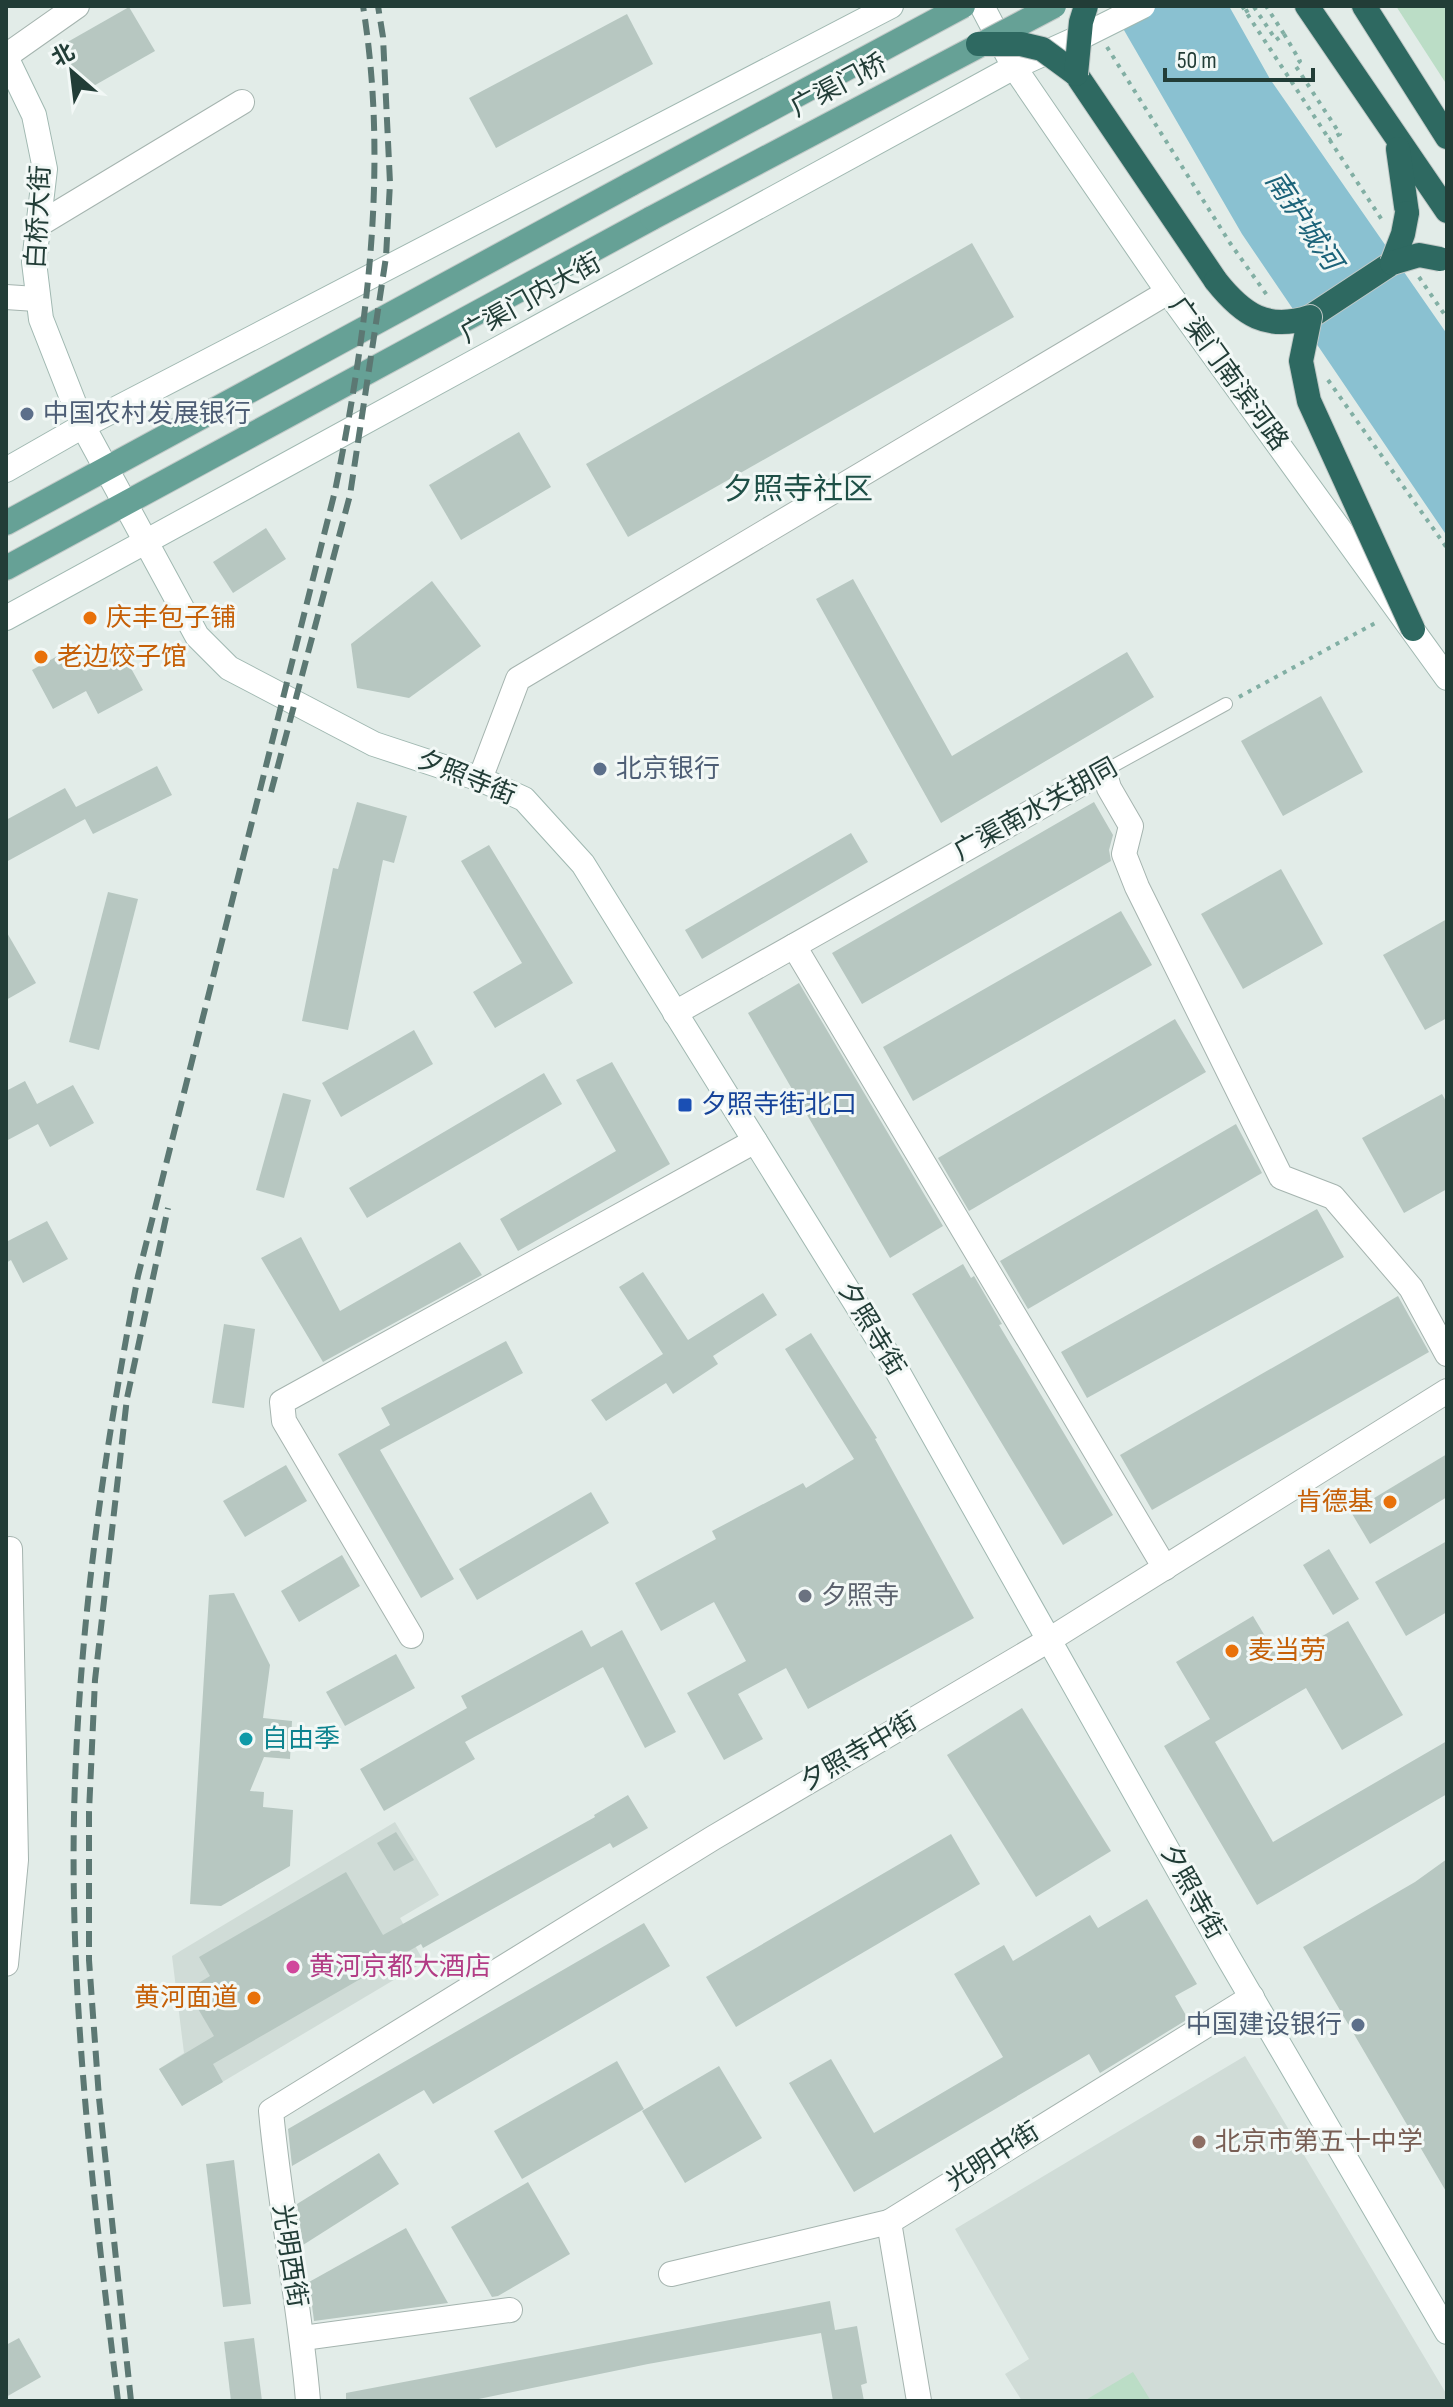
<svg xmlns="http://www.w3.org/2000/svg" width="1453" height="2407" viewBox="0 0 1453 2407" font-family="'Sofia Sans Condensed','Noto Sans SC',sans-serif">
<rect width="100%" height="100%" fill="#e2ece8"/>
<g fill="#d0dcd7">
<polygon points="395,1822 439,1895 400,1918 424,1962 182,2106 159,2069 184,2053 172,1956"/>
<polygon points="1245,2056 1447,2395 1447,2401 1022,2401 1005,2374 1029,2359 955,2229"/>
</g>
<g fill="#bbddc6">
<polygon points="1396,6 1447,6 1447,85"/>
<polygon points="1133,2372 1151,2401 1084,2401"/>
</g>
<polygon fill="#8ac1d1" points="1110,6 1229,6 1270,79 1447,334 1447,536 1242,234"/>
<g fill="#b7c7c1">
<polygon points="129,7 155,51 83,92 57,48"/>
<polygon points="627,14 653,64 496,148 469,98"/>
<polygon points="972,243 1014,317 628,537 586,464"/>
<polygon points="519,432 551,487 461,540 429,485"/>
<polygon points="266,528 286,559 233,593 213,562"/>
<polygon points="853,579 952,756 1127,652 1154,697 941,823 816,599"/>
<polygon points="432,581 481,646 409,698 357,688 351,644"/>
<polygon points="74,647 86,671 122,652 143,690 98,714 86,691 53,709 32,670"/>
<polygon points="1321,696 1363,772 1283,816 1241,741"/>
<polygon points="157,766 172,795 93,834 85,819 6,862 6,820 65,788 76,807"/>
<polygon points="357,802 407,816 394,863 383,860 348,1030 302,1021 333,868 338,869"/>
<polygon points="1094,802 1113,835 1109,850 1111,861 862,1004 832,953"/>
<polygon points="851,833 868,862 702,959 685,930"/>
<polygon points="489,845 573,983 495,1028 473,992 522,963 461,861"/>
<polygon points="1281,869 1323,944 1243,989 1201,914"/>
<polygon points="108,892 138,899 99,1050 69,1042"/>
<polygon points="1121,911 1152,965 913,1101 883,1047"/>
<polygon points="1447,919 1447,1018 1425,1030 1383,955"/>
<polygon points="6,931 36,983 6,1000"/>
<polygon points="799,983 943,1226 890,1258 748,1013"/>
<polygon points="1175,1019 1206,1072 969,1211 938,1158"/>
<polygon points="414,1030 433,1064 341,1117 322,1083"/>
<polygon points="612,1062 670,1164 518,1251 500,1219 616,1151 576,1080"/>
<polygon points="544,1073 562,1104 367,1218 349,1188"/>
<polygon points="25,1081 37,1104 73,1085 94,1123 50,1147 38,1124 6,1141 6,1091"/>
<polygon points="283,1093 311,1100 284,1198 256,1190"/>
<polygon points="1442,1094 1447,1103 1447,1189 1404,1213 1362,1138"/>
<polygon points="1236,1124 1262,1173 1028,1309 1000,1261"/>
<polygon points="1317,1209 1344,1257 1087,1398 1061,1352"/>
<polygon points="47,1221 68,1259 23,1283 11,1260 6,1263 6,1242"/>
<polygon points="301,1237 340,1311 460,1242 482,1275 323,1362 261,1258"/>
<polygon points="963,1264 971,1278 974,1276 1002,1324 999,1325 1113,1515 1063,1545 912,1294"/>
<polygon points="643,1272 688,1340 763,1293 777,1315 713,1356 718,1364 673,1394 666,1383 606,1421 591,1400 663,1354 619,1287"/>
<polygon points="1398,1296 1429,1352 1152,1510 1120,1455"/>
<polygon points="224,1324 255,1329 244,1408 212,1403"/>
<polygon points="811,1333 877,1438 875,1439 974,1618 808,1709 786,1668 738,1694 763,1739 724,1760 687,1693 746,1661 714,1602 661,1631 635,1583 716,1539 712,1531 803,1483 806,1488 854,1459 785,1349"/>
<polygon points="506,1341 523,1373 380,1450 454,1579 421,1598 338,1454 390,1425 381,1408"/>
<polygon points="1447,1454 1447,1497 1370,1544 1351,1512"/>
<polygon points="286,1465 307,1501 245,1537 223,1501"/>
<polygon points="591,1492 609,1523 477,1600 459,1569"/>
<polygon points="1447,1541 1447,1612 1406,1636 1375,1582"/>
<polygon points="1329,1549 1359,1599 1333,1615 1303,1565"/>
<polygon points="342,1555 360,1586 299,1622 281,1591"/>
<polygon points="234,1593 270,1665 263,1718 292,1721 290,1759 264,1757 250,1791 264,1792 263,1807 293,1810 290,1866 221,1906 190,1904 209,1595"/>
<polygon points="1253,1616 1280,1661 1348,1621 1403,1715 1342,1750 1306,1688 1215,1742 1273,1842 1447,1741 1447,1794 1257,1905 1164,1746 1210,1719 1176,1662"/>
<polygon points="582,1630 591,1647 622,1630 676,1732 645,1748 603,1667 465,1742 475,1759 384,1811 360,1769 467,1708 461,1696"/>
<polygon points="396,1654 415,1688 345,1726 326,1692"/>
<polygon points="1022,1708 1111,1851 1036,1897 947,1755"/>
<polygon points="628,1795 648,1828 613,1848 610,1843 423,1948 421,1944 213,2064 223,2082 182,2106 159,2069 214,2036 187,1990 210,1976 199,1957 346,1872 383,1935 595,1817 594,1815"/>
<polygon points="396,1832 414,1860 394,1871 377,1843"/>
<polygon points="951,1834 980,1884 736,2027 706,1977"/>
<polygon points="1447,1859 1447,2193 1303,1947 1415,1882"/>
<polygon points="1147,1899 1197,1984 1175,1996 1188,2019 1100,2073 1089,2054 854,2192 789,2083 831,2059 874,2133 1003,2057 954,1974 1004,1945 1013,1961 1090,1915 1098,1928"/>
<polygon points="644,1923 670,1966 433,2104 424,2090 292,2166 288,2129"/>
<polygon points="617,2061 644,2109 522,2179 494,2131"/>
<polygon points="719,2066 762,2138 685,2183 642,2111"/>
<polygon points="379,2153 399,2184 303,2245 297,2204"/>
<polygon points="234,2160 251,2304 223,2307 206,2164"/>
<polygon points="528,2182 570,2254 498,2296 492,2297 451,2227"/>
<polygon points="406,2228 448,2303 314,2321 309,2282"/>
<polygon points="830,2301 835,2330 857,2326 867,2383 861,2385 864,2401 833,2401 821,2333 648,2364 469,2401 346,2401 346,2393"/>
<polygon points="19,2338 41,2377 6,2397 6,2345"/>
<polygon points="254,2338 262,2401 231,2401 224,2342"/>
</g>
<g fill="none" stroke-linecap="round" stroke-linejoin="round">
<defs>
<polyline id="lane" points="1104,771 1226,704"/>
<g id="street">
<polyline points="6,56 77,6"/>
<polyline points="38,225 242,102"/>
<polyline points="6,297 36,299"/>
<polyline points="480,779 518,679 1168,292"/>
<polyline points="794,946 1165,1568"/>
<polyline points="675,1013 1104,771 1109,788 1131,826 1124,854 1137,887 1281,1177 1333,1197 1411,1288 1447,1354"/>
<polyline points="6,1551 10,1549 16,1860 6,1964"/>
<polyline points="411,1636 284,1421 282,1402 755,1141"/>
<polyline points="671,2274 889,2222"/>
<polyline points="303,2338 510,2310"/>
<path d="M308,2401C300,2304 280,2209 271,2111L713,1838L1049,1640L1447,1391"/>
<polyline points="919,2401 889,2222 1252,1997"/>
</g>
<g id="secondary">
<polyline points="982,6 1014,67 1168,292 1447,678"/>
<polyline points="6,57 34,115 45,169 34,262 41,319 83,426 197,636 229,668 374,744 480,779 524,799 583,864 891,1360 1225,1952 1447,2332"/>
<polyline points="6,470 83,426 891,6"/>
<polyline points="6,618 1014,67 1085,35"/>
</g>
<g id="primary">
<polyline points="6,523 631,184"/>
<polyline points="6,568 652,218"/>
</g>
<g id="highway">
<polyline points="1307,6 1447,211"/>
<polyline points="1364,6 1447,137"/>
<polyline points="1076,74 1216,281"/>
<polyline points="1398,149 1407,213"/>
<polyline points="1310,317 1392,263"/>
</g>
</defs>
<use href="#lane" stroke="#a5b4af" stroke-width="14"/>
<use href="#street" stroke="#a5b4af" stroke-width="26"/>
<use href="#secondary" stroke="#a0b8b1" stroke-width="26"/>
<use href="#primary" stroke="#c1c9c7" stroke-width="26"/>
<use href="#highway" stroke="#c1c9c7" stroke-width="26"/>
<g stroke="#82afa4" stroke-width="4" stroke-dasharray="4 6" stroke-linecap="butt">
<polyline points="1242,6 1384,223"/>
<polyline points="1245,12 1254,7 1276,40 1284,34 1266,6"/>
<polyline points="1284,34 1300,61 1295,65 1340,134 1329,140"/>
<polyline points="1107,47 1230,243 1269,298"/>
<polyline points="1419,277 1447,318"/>
<polyline points="1328,380 1447,548"/>
<polyline points="1239,697 1379,621"/>
</g>
<use href="#lane" stroke="#fff" stroke-width="12"/>
<use href="#street" stroke="#fff" stroke-width="24"/>
<use href="#secondary" stroke="#fff" stroke-width="24"/>
<use href="#primary" stroke="#66a196" stroke-width="24"/>
<use href="#highway" stroke="#2e6961" stroke-width="24"/>
<g stroke="#5c7873" stroke-width="6" stroke-dasharray="16 8" stroke-linecap="butt">
<polyline points="271,792 350,495 386,257 390,183 383,37 378,6"/>
<path d="M118,2401C95,2207 70,2012 74,1816C78,1634 103,1455 138,1276L335,491C367,332 389,167 363,6"/>
<polyline points="131,2401 99,2098 89,1960 89,1812 95,1680 127,1398 168,1208"/>
</g>
<defs>
<polyline id="secondary-bridge" points="1085,35 1143,6"/>
<g id="primary-bridge">
<polyline points="631,184 963,6"/>
<polyline points="652,218 1054,6"/>
</g>
<g id="highway-bridge">
<polyline points="978,44 1021,44 1042,49 1076,74"/>
<polyline points="1076,74 1081,22 1086,6"/>
<polyline points="1392,263 1403,234 1407,213"/>
<polyline points="1392,263 1419,255 1440,259"/>
<path d="M1216,281C1243,315 1267,331 1310,317L1301,361L1309,401L1413,629"/>
</g>
</defs>
<use href="#secondary-bridge" stroke="#a0b8b1" stroke-width="26" stroke-linecap="butt"/>
<use href="#primary-bridge" stroke="#c1c9c7" stroke-width="26" stroke-linecap="butt"/>
<use href="#highway-bridge" stroke="#c1c9c7" stroke-width="26" stroke-linecap="butt"/>
<use href="#secondary-bridge" stroke="#fff" stroke-width="24"/>
<use href="#primary-bridge" stroke="#66a196" stroke-width="24"/>
<use href="#highway-bridge" stroke="#2e6961" stroke-width="24"/>
</g>
<g fill="#5c6f8a" stroke="#f2f8f6" stroke-width="3">
<circle cx="27" cy="414" r="8"/>
<circle cx="600" cy="769" r="8"/>
<circle cx="1358" cy="2025" r="8"/>
</g>
<g fill="#e8710a" stroke="#f2f8f6" stroke-width="3">
<circle cx="90" cy="618" r="8"/>
<circle cx="41" cy="657" r="8"/>
<circle cx="1390" cy="1502" r="8"/>
<circle cx="1232" cy="1651" r="8"/>
<circle cx="254" cy="1998" r="8"/>
</g>
<rect fill="#1a4fb4" stroke="#f2f8f6" stroke-width="3" x="677" y="1097" width="16" height="16" rx="4"/>
<circle fill="#6b7280" stroke="#f2f8f6" stroke-width="3" cx="805" cy="1596" r="8"/>
<circle fill="#0f9aa8" stroke="#f2f8f6" stroke-width="3" cx="246" cy="1739" r="8"/>
<circle fill="#d1479c" stroke="#f2f8f6" stroke-width="3" cx="293" cy="1967" r="8"/>
<circle fill="#8d6e63" stroke="#f2f8f6" stroke-width="3" cx="1199" cy="2142" r="8"/>
<g text-anchor="middle" dominant-baseline="central" stroke-width="6" stroke-linejoin="round" paint-order="stroke">
<g font-size="26" fill="#223d37" stroke="#f2f8f6">
<text transform="translate(839 86) rotate(-28)">广渠门桥</text>
<text transform="translate(39 217) rotate(-87)">白桥大街</text>
<text transform="translate(531 299) rotate(-29)">广渠门内大街</text>
<text transform="translate(1228 374) rotate(54)">广渠门南滨河路</text>
<text transform="translate(466 778) rotate(22)">夕照寺街</text>
<text transform="translate(1036 810) rotate(-29)">广渠南水关胡同</text>
<text transform="translate(871 1329) rotate(59)">夕照寺街</text>
<text transform="translate(859 1752) rotate(-30)">夕照寺中街</text>
<text transform="translate(1192 1892) rotate(61)">夕照寺街</text>
<text transform="translate(993 2157) rotate(-32)">光明中街</text>
<text transform="translate(289 2256) rotate(81)">光明西街</text>
</g>
<g font-size="26" fill="#4e5e75" stroke="#f2f8f6" text-anchor="start">
<text x="43" y="414">中国农村发展银行</text>
<text x="616" y="769">北京银行</text>
<text x="1342" y="2025" text-anchor="end">中国建设银行</text>
</g>
<g font-size="26" fill="#c56008" stroke="#f2f8f6" text-anchor="start">
<text x="106" y="618">庆丰包子铺</text>
<text x="57" y="657">老边饺子馆</text>
<text x="1374" y="1502" text-anchor="end">肯德基</text>
<text x="1248" y="1651">麦当劳</text>
<text x="238" y="1998" text-anchor="end">黄河面道</text>
</g>
<g font-size="26" fill="#164399" stroke="#f2f8f6" text-anchor="start">
<text x="701" y="1105">夕照寺街北口</text>
</g>
<g font-size="26" fill="#5b616d" stroke="#f2f8f6" text-anchor="start">
<text x="821" y="1596">夕照寺</text>
</g>
<g font-size="26" fill="#0d838f" stroke="#f2f8f6" text-anchor="start">
<text x="262" y="1739">自由季</text>
</g>
<g font-size="26" fill="#b23c85" stroke="#f2f8f6" text-anchor="start">
<text x="309" y="1967">黄河京都大酒店</text>
</g>
<g font-size="26" fill="#785e54" stroke="#f2f8f6" text-anchor="start">
<text x="1215" y="2142">北京市第五十中学</text>
</g>
<g font-size="28" font-style="italic" fill="#1c6379" stroke="#f2f8f6">
<text transform="translate(1303 221) rotate(56)">南护城河</text>
</g>
<g font-size="30" fill="#1e4f46" stroke="#f2f8f6">
<text x="798" y="490">夕照寺社区</text>
</g>
</g>
<rect width="1453" height="2407" fill="none" stroke="#223d37" stroke-width="16"/>
<g transform="translate(72 72) rotate(332)" stroke="#f2f8f6" stroke-width="6" paint-order="stroke">
<path d="M0-6L14 30L0 20L-14 30Z" fill="#223d37"/>
<text y="-12" font-size="22" font-weight="bold" text-anchor="middle" fill="#223d37">北</text>
</g>
<path d="M1165 68v12h148v-12" fill="none" stroke="#223d37" stroke-width="4"/>
<text x="1177" y="68" font-size="24" fill="#223d37" stroke="#f2f8f6" stroke-width="6" paint-order="stroke">50 m</text>
</svg>
